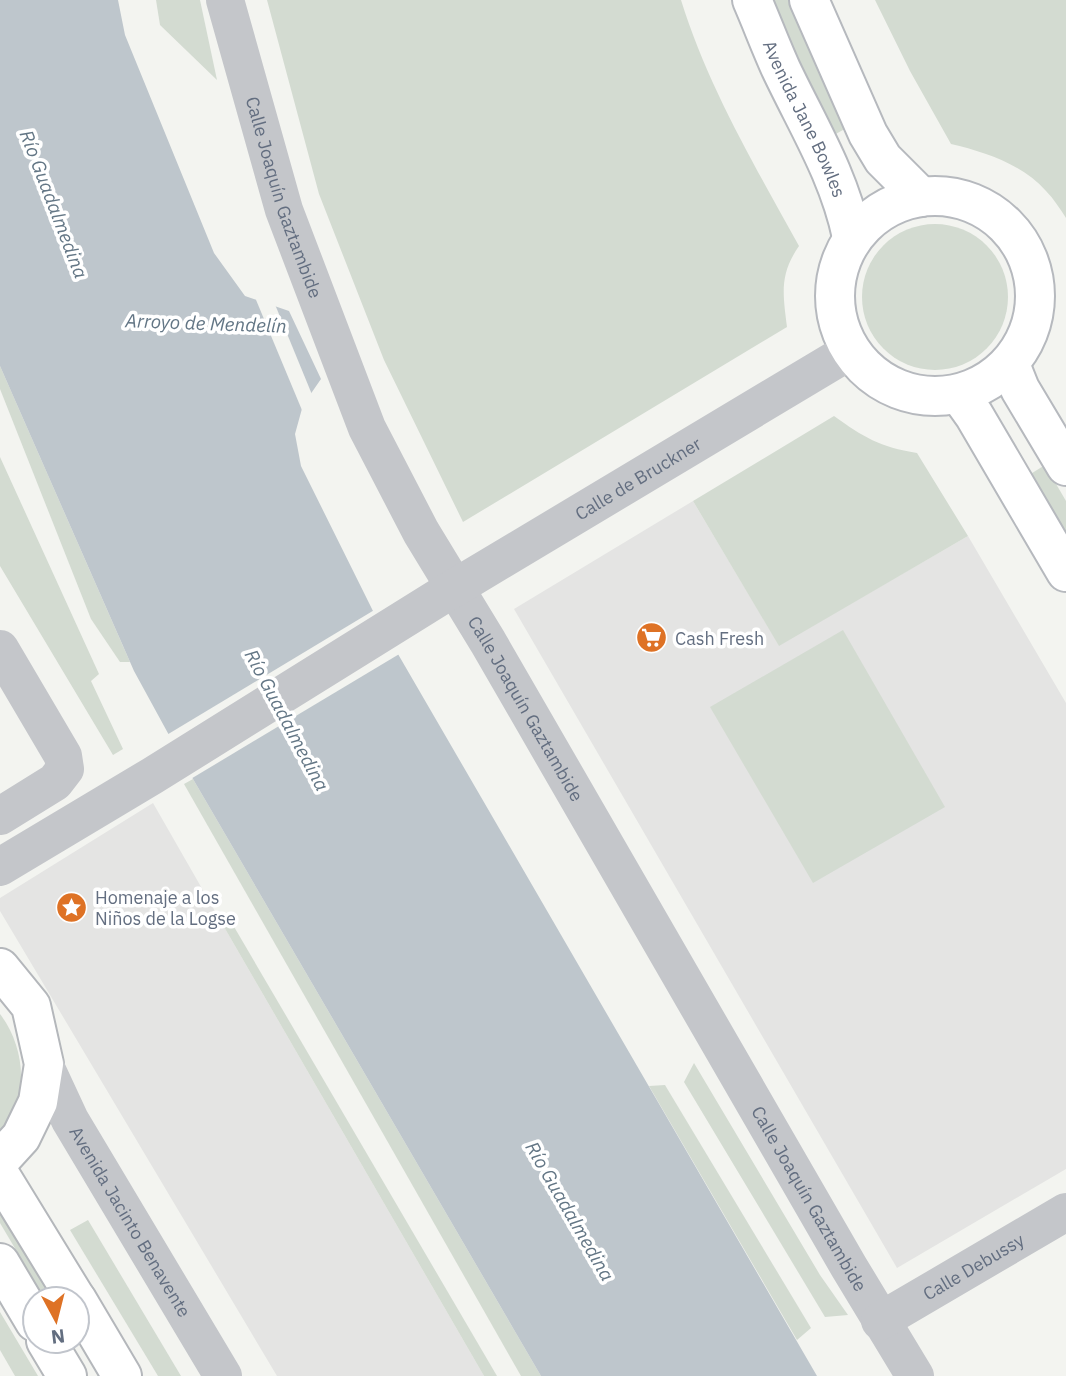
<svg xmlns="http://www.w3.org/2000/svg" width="1066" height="1376" viewBox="0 0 1066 1376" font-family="'IBM Plex Sans',sans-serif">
<rect width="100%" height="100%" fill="#f3f4f0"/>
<g fill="#e4e4e3">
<polygon points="693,501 779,645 968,536 1066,703 1066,1169 897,1268 514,609"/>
<polygon points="153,803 220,920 484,1376 277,1376 0,911 0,898"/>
</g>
<g fill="#d3dbd1">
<polygon points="156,0 200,0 217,80 160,25"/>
<path d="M267,0H681C708,87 755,166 799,246C779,275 783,294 787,327L463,522L384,360L319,194Z"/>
<polygon points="769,0 789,0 822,76 850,126 834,135"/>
<path d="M875,0H1066V218C1060,209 1054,199 1046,191C1022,164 985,152 951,144L910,71Z"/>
<circle cx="935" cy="297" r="73"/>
<polygon points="0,366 130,662 120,662 91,619 0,389"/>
<path d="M834,416C863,437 880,447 917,453L968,536L779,646L693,501Z"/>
<polygon points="0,457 99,674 91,681 123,749 113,755 0,566"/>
<polygon points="1045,465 1066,501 1066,539 1029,475"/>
<polygon points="843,630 945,807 813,883 710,707"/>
<polygon points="193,779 541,1376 521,1376 184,784"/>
<polygon points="220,920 233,925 497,1376 484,1376"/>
<path d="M0,1014C25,1046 31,1101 0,1131Z"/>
<polygon points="694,1063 820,1275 848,1315 825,1317 684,1082"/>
<polygon points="665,1085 811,1328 797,1340 649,1086"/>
<polygon points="0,1209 54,1299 45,1299 0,1223"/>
<polygon points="88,1220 181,1376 158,1376 70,1230"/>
<polygon points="0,1312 38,1376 15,1376 0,1350"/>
</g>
<polygon fill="#bec6cc" points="0,0 118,0 125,35 214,253 245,296 289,311 321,379 303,405 295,434 301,466 373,611 817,1376 541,1376 193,779 134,671 0,366"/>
<g fill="#f3f4f0">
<polygon points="254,295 274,302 313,397 304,415"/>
<polygon points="376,609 401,653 189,780 165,736"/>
</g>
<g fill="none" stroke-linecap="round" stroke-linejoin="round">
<defs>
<g id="secondary">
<path id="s5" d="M752,0C762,23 771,47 781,69C808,126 839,175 852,237"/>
<polyline points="809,0 868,134 883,159 921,197"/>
<circle cx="935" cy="296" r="100"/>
<polyline points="1010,364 1020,389 1066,466"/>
<polyline points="959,394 974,415 1066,572"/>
</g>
<g id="primary">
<polyline points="0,968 31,1006 44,1064 38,1102 21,1137 0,1160"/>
<polyline points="0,1175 76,1299"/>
<polyline points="0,1263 35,1322"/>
<polyline points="77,1300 122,1376"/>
<polyline points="46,1341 67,1376"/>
</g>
</defs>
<use href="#secondary" stroke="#b6b9be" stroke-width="42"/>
<use href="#primary" stroke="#b4b7bb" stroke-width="42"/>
<g stroke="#c4c6ca" stroke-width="38">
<path id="s1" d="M225,0L284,210L367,428L421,532L488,642L849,1267L915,1376"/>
<polyline points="0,649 63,756 65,769 55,782 0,816"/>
<path id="s2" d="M0,867L152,776L441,596L850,351"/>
<path id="s3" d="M44,1064L70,1120L223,1376"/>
<path id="s4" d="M880,1321L1066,1212"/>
</g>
<use href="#secondary" stroke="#fff" stroke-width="38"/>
<use href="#primary" stroke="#fff" stroke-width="38"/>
</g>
<defs>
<symbol id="supermarket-disc" viewBox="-11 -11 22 22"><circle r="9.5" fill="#de7225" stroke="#fff"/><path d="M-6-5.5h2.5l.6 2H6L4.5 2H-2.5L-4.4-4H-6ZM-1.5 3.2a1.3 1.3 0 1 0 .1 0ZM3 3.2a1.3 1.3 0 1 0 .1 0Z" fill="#fff"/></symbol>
<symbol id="sight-disc" viewBox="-11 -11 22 22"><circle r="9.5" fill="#de7225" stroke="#fff"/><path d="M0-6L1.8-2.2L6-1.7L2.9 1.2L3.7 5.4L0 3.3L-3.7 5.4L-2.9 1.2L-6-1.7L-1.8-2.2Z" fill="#fff"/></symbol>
</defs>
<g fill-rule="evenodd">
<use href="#supermarket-disc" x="634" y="620" width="35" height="35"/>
<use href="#sight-disc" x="54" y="890" width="35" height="35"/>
</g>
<g text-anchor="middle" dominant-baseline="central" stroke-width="7" stroke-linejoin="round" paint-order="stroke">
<g font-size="18" fill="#636e80" stroke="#fff">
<text stroke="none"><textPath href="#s5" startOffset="130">Avenida Jane Bowles</textPath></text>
<text stroke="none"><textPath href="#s1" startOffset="206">Calle Joaquín Gaztambide</textPath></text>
<text stroke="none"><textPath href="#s2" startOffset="747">Calle de Bruckner</textPath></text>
<text stroke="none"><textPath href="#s1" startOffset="774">Calle Joaquín Gaztambide</textPath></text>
<text stroke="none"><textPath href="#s1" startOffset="1340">Calle Joaquín Gaztambide</textPath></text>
<text stroke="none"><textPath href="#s3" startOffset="180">Avenida Jacinto Benavente</textPath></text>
<text stroke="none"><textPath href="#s4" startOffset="108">Calle Debussy</textPath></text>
</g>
<g font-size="18" fill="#636e80" stroke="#fff" text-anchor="start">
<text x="675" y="638">Cash Fresh</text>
<text x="95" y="897">Homenaje a los<tspan x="95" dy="21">Niños de la Logse</tspan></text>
</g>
<g font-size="19" font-style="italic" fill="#637685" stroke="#fff">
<text transform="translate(54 204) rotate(69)">Río Guadalmedina</text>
<text transform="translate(206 323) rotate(2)">Arroyo de Mendelín</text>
<text transform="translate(287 720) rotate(62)">Río Guadalmedina</text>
<text transform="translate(570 1211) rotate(60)">Río Guadalmedina</text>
</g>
</g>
<g transform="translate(56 1320) rotate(173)"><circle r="33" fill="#ffffff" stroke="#c1c5cc" stroke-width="2"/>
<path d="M0-5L12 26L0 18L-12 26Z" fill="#de7225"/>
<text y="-10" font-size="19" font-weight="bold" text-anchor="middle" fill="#636e80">N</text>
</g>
</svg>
